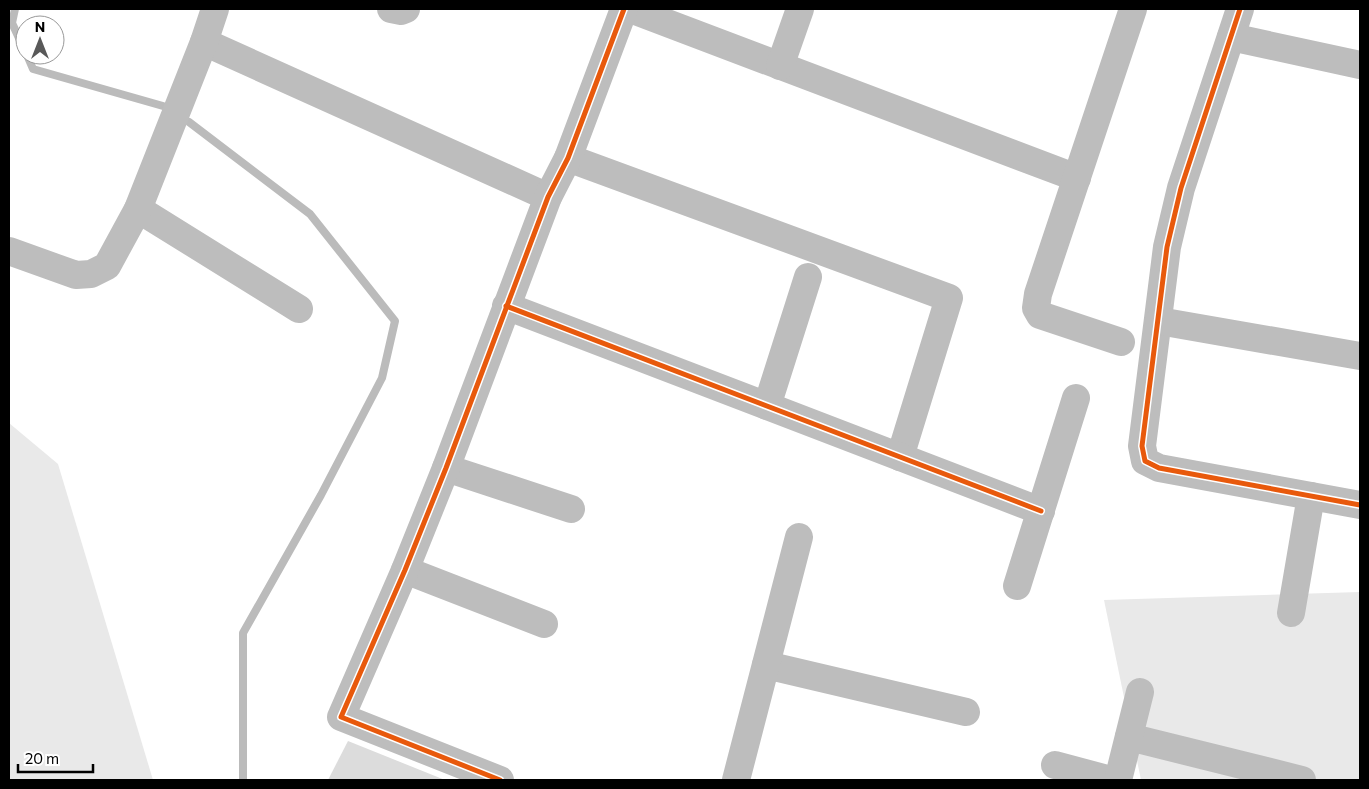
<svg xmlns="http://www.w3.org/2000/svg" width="1369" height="789" viewBox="0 0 1369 789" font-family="Commissioner,sans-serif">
<rect width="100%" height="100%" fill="#fff"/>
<g fill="#e9e9e9">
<polygon points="9,423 58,464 153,780 9,780"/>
<polygon points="1360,592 1360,780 1141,780 1104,600"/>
</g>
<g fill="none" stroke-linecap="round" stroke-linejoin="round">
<g stroke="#bbb" stroke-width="8">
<polyline points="15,9 12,23 25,51"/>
<polyline points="27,55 33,69 163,106"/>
<polyline points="189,122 310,214 395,321 382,378 321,495 243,633 243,780"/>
</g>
</g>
<polygon fill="#dcdcdc" points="348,741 445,780 328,780"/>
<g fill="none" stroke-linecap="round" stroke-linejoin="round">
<g stroke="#bdbdbd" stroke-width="28">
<polyline points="391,9 401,11 406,9"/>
<polyline points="630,9 1077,178"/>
<polyline points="1240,9 1181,188 1167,247 1142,446 1145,461 1159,468 1360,505"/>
<polyline points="1231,37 1360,65"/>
<polyline points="204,42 548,197"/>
<polyline points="780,66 800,9"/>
<polyline points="568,158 949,298 900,457"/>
<polyline points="138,209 299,309"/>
<polyline points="9,251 76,275 91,274 107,266 138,209 204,42 215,9"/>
<polyline points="506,306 1041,511"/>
<polyline points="1159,321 1360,356"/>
<polyline points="1121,342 1040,315 1036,308 1038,294 1133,9"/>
<polyline points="767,406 808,277"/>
<polyline points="446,468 571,509"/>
<polyline points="405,570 544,624"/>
<polyline points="1017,586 1076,398"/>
<polyline points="1291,613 1311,496"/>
<polyline points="766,665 966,712"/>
<polyline points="1129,737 1302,780"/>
<polyline points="1055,765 1111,780"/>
<polyline points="500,780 341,717 405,570 446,468 548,197 568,158 624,9"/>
<polyline points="736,780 799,537"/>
<polyline points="1118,780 1140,692"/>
</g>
<defs>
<g id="cycleway">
<polyline points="1240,9 1181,188 1167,247 1142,446 1145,461 1159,468 1360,505"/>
<polyline points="506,306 1041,511"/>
<polyline points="500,780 341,717 405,570 446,468 548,197 568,158 624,9"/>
</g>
</defs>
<use href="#cycleway" stroke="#fff" stroke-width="8"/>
<use href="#cycleway" stroke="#e8590c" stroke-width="5"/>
</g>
<rect width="1369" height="789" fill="none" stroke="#000000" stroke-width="20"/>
<g transform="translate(40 40)"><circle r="24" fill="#ffffff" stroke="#999999"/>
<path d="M0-4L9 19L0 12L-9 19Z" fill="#595959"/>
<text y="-8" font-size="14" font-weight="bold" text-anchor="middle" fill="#000000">N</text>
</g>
<path d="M18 764v8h75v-8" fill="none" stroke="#000000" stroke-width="2.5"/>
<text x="25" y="764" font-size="15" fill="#000000" stroke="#ffffff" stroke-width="4" paint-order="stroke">20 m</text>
</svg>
